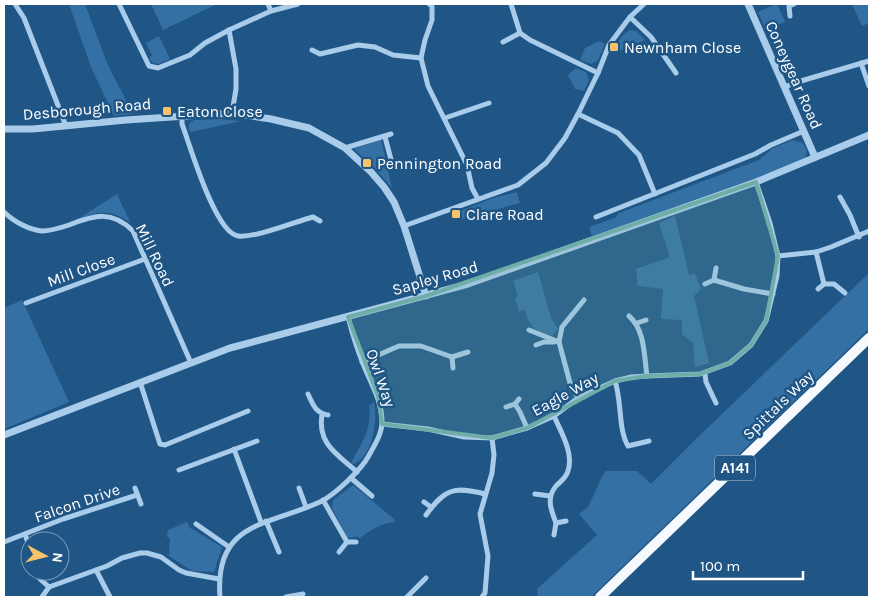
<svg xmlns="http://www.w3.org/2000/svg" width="873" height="601" viewBox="0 0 873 601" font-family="Karla,sans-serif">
<rect width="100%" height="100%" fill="#205686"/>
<g fill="#3470a3">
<polygon points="69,4 85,4 107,63 133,114 114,116 91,67"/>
<polygon points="151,4 217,4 163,30"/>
<polygon points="777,4 785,22 766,30 758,12"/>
<polygon points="852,4 869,4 869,23 862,26"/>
<path d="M630,30L636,31L645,40L613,54C616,45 621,34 630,30Z"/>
<polygon points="159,36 170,59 159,64 153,63 149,58 152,55 146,43"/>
<polygon points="599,41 605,44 598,60 591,64 580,60 585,48"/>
<polygon points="576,68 586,72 589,80 584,91 575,89 568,75"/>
<polygon points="219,119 241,121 191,132 189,130 189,124 194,120"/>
<polygon points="381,139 392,188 372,165 354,149"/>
<polygon points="793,140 803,143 807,151 805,158 754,179 592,236 589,227 615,218 619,213 759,160 773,148"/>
<polygon points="517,192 520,203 462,219 460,211 493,198"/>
<path d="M117,194L130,222C106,208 100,211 75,221Z"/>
<polygon points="675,216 689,275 695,274 700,287 702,288 694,296 709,363 695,367 693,343 682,334 682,320 661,319 663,289 638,286 636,269 670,257 659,223"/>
<path d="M538,272L551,318L558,329L552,336C534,329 530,329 525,310L519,311L515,298L518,296L513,281Z"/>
<polygon points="869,273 869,329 591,597 538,597 537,589 597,535 579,514 588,507 603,475 606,471 637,471 651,484 699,436"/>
<polygon points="22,300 69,402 4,429 4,308"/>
<path d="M374,402C378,420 373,456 354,464L351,463C362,442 372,430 369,406Z"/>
<path d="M353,485L394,519L396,522C381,523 372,529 360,538L356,536L352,538L347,537L332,508L333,500Z"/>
<polygon points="187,522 190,528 222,547 214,572 192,571 169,556 170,538 167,537 168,530"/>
</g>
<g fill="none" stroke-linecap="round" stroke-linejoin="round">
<g stroke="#a9ccea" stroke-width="5">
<polyline points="15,4 24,18 66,126"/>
<polyline points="119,4 149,66 158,68 190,55 205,43 229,30 271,11 298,4"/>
<polyline points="268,4 271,11"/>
<polyline points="429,4 432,6 432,20 425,40 421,58 428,86 467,165 472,188 478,199"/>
<polyline points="511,4 520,33 530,40 598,73"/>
<polyline points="790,16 789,6 794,4"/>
<polyline points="630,17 651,37 676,73"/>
<polyline points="229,30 236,69 236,89 232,113"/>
<polyline points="503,42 520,33"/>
<polyline points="312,50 320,54 358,45 375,47 393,55 421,58"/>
<polyline points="861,63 869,86"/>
<polyline points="785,87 794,83 869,61"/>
<polyline points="578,114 618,133 639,155 655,194"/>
<path d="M182,115V124C190,145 215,233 238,236C256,238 294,222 313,217L320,221"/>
<polyline points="445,118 489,103"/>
<polyline points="385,137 393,167"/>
<polyline points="345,148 391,134"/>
<polyline points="840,197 850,215 859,237"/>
<path d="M4,212C13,221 29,230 42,231C51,231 60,228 69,225C95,215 112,210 133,231L191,363"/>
<polyline points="596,217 755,154 771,145 804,131"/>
<polyline points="404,226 518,185 546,163 565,138 578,114 598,73 609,45 630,17 644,4"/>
<polyline points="816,252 824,284"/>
<polyline points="778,256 816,252 831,247 869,231"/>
<polyline points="714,280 744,289 773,294"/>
<polyline points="705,284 714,280 716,268"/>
<polyline points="818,289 824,284 834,284 845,293"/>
<polyline points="26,303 145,259"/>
<path d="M629,316C645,330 644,355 647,376"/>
<polyline points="637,323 646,320"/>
<polyline points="529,330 559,342"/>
<polyline points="536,345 544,342 554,342"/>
<polyline points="452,357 453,368"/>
<polyline points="362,362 399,346 421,346 452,357 468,352"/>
<polyline points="705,374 706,382 716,403"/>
<path d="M615,381C622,402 618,429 628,446L649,441"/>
<polyline points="140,382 160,444 165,445 248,411"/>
<path d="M308,394C313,404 315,413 328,415"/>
<polyline points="578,398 570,383 559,342 562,327 584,300"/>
<polyline points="515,404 520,412 527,428"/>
<polyline points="506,407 515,404 519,399"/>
<path d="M322,414C317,444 337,454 357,472"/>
<path d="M554,416C561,432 574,453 568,471C566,478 560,482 556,486C546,498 551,510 556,523"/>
<polyline points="382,424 428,429 464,437 492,438 527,428 554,416 578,398 615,381 631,377 647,376 700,374 730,363 751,345 766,321 777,276 778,256 770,223 756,182"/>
<polyline points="234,449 261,522"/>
<polyline points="179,470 257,441"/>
<polyline points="351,478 372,496"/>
<polyline points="135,488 141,504"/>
<polyline points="299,488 306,507"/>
<polyline points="535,494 550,496"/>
<polyline points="323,500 347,542 356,542"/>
<polyline points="424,502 431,507"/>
<path d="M426,515C445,489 453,486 485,494"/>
<polyline points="266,521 279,552"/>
<polyline points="196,524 229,547"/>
<polyline points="25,534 30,549"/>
<polyline points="554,535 556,523 566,521"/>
<polyline points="4,542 63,519 137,495"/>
<polyline points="339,552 347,542"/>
<polyline points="96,570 110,597"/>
<polyline points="38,571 40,579 49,587"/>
<polyline points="42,597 49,587 107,566 122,558 140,553 147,553 161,557 179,570 186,573 219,579"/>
<path d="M220,597C214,520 270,526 322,501C335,494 361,470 368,457C374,446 382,434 382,422C382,399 369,381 362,361C356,346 352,332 348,317"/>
<polyline points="286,597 303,594"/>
<polyline points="407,597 426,578"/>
<polyline points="482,597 485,593 488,556 480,514 492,473 494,455 492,438"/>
</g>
<g stroke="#a9ccea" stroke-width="7">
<polyline points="748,4 815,157"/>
<polyline points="4,129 33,129 126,120 232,113 271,119 309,128 345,148 371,172 384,187 394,202 404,226 426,296"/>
<polyline points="4,435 230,348 468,284 756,182 869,135"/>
</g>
<polyline stroke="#f6fafe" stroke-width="10" points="600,597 869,338"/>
</g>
<path fill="#6fada8" fill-opacity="0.2" stroke="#6fada8" stroke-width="4" stroke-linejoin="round" d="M756,182L778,256L766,321L751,345L730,363L700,374L647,376L615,381L527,428L492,438L382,424L378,396L348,317L426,296Z"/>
<g fill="#f7c26a" stroke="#205686" stroke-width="2">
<rect x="609" y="42" width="10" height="10" rx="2.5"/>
<rect x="162" y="106" width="10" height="10" rx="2.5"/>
<rect x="362" y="158" width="10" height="10" rx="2.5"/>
<rect x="451" y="209" width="10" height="10" rx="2.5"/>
</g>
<g text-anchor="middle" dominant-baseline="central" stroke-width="5" stroke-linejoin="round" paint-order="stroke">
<rect fill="#205686" stroke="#bcccdb" stroke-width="1" x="715" y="455.5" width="40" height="25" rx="4"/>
<g font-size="15" font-weight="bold" fill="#fff">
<text x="735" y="468">A141</text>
</g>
<g font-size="16" fill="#fff" stroke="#205686" text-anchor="start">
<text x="624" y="47">Newnham Close</text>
<text x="177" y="111">Eaton Close</text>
<text x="377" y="163">Pennington Road</text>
<text x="466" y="214">Clare Road</text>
</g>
<g font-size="16" fill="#fff" stroke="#205686">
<text transform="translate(794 75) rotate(66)">Coneygear Road</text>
<text transform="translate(87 109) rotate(-5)">Desborough Road</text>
<text transform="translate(155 255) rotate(64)">Mill Road</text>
<text transform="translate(81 270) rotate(-20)">Mill Close</text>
<text transform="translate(435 278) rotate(-16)">Sapley Road</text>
<text transform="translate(381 378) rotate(71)">Owl Way</text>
<text transform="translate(565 394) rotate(-29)">Eagle Way</text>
<text transform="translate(778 405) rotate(-44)">Spittals Way</text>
<text transform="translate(77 503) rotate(-19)">Falcon Drive</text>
</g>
</g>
<rect width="873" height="601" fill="none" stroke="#ffffff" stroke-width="10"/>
<g transform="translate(45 556) rotate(97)"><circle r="24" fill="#205686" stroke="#799ab6"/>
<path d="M0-4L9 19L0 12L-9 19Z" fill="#f7c26a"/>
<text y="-8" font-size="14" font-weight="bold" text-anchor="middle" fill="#ffffff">N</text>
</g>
<path d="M693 571v8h110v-8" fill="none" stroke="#ffffff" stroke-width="2.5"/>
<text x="700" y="571" font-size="15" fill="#ffffff" stroke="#205686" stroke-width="4" paint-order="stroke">100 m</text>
</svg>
